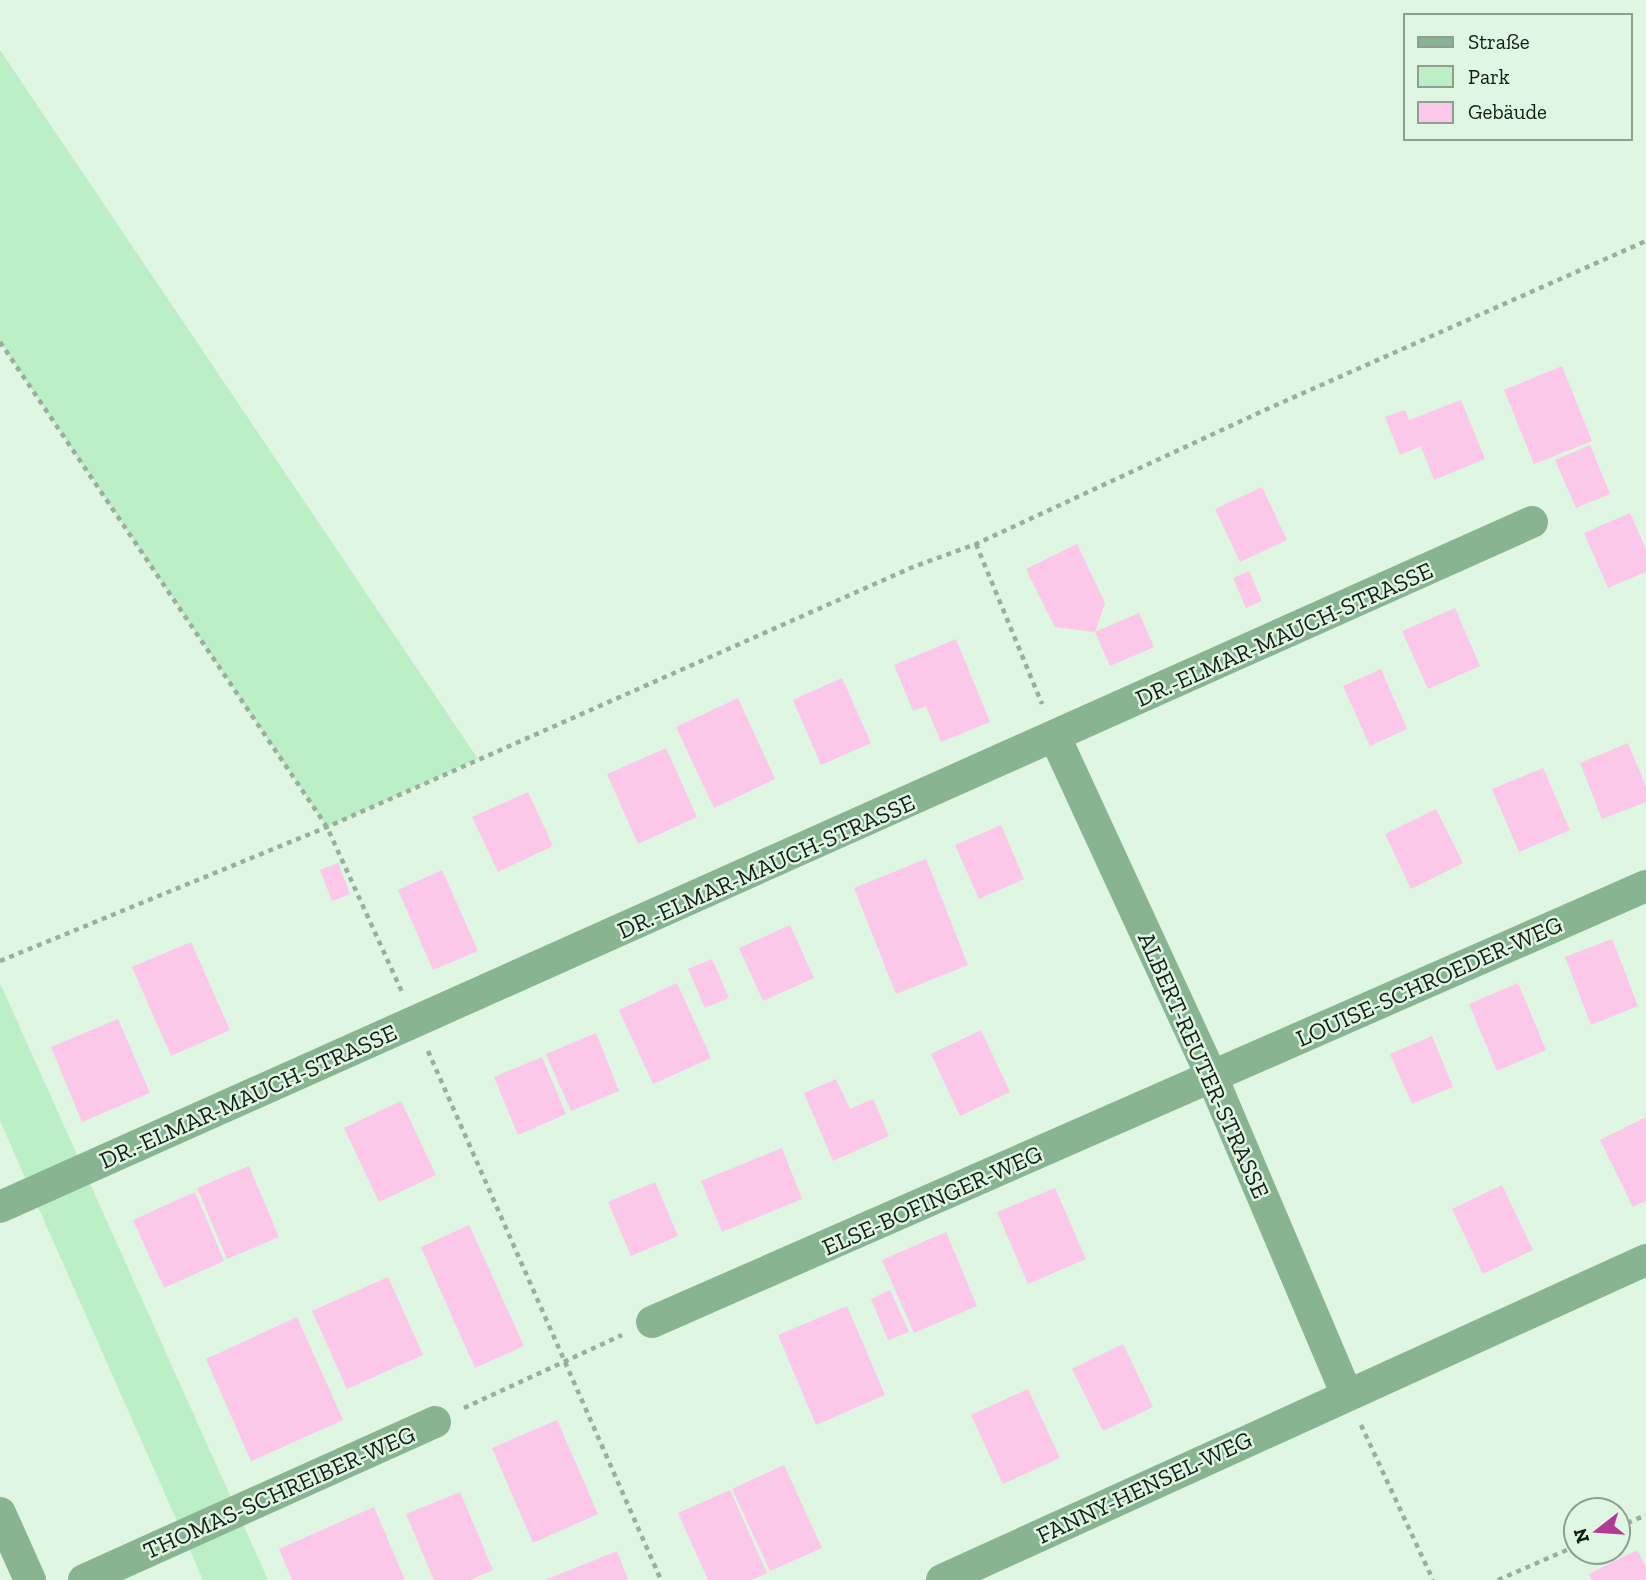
<svg xmlns="http://www.w3.org/2000/svg" width="1646" height="1580" viewBox="0 0 1646 1580" font-family="'Zilla Slab',serif">
<rect width="100%" height="100%" fill="#dff6e3"/>
<g fill="#bdefc7">
<polygon points="0,50 478,759 327,827 0,342"/>
<polygon points="0,983 268,1580 203,1580 0,1121"/>
</g>
<g fill="#fbc8ea">
<polygon points="1562,366 1592,441 1534,464 1504,390"/>
<polygon points="1461,400 1485,459 1434,480 1421,446 1400,455 1385,417 1405,410 1409,420"/>
<polygon points="1590,445 1610,494 1576,508 1555,460"/>
<polygon points="1262,487 1287,540 1240,562 1215,509"/>
<polygon points="1630,513 1646,549 1646,572 1608,588 1584,533"/>
<polygon points="1077,544 1105,603 1095,632 1055,627 1026,569"/>
<polygon points="1249,571 1262,601 1246,608 1233,578"/>
<polygon points="1455,608 1480,666 1428,689 1402,631"/>
<polygon points="1139,613 1154,647 1110,666 1095,632"/>
<polygon points="956,639 990,722 941,742 926,706 913,711 894,665"/>
<polygon points="1381,669 1407,729 1370,746 1343,686"/>
<polygon points="842,678 871,743 821,765 793,700"/>
<polygon points="738,698 775,779 714,808 676,727"/>
<polygon points="1628,743 1646,787 1646,802 1602,819 1580,763"/>
<polygon points="666,748 697,817 638,844 607,774"/>
<polygon points="1543,768 1570,830 1519,852 1492,789"/>
<polygon points="528,792 553,846 498,872 472,817"/>
<polygon points="1436,809 1463,863 1411,889 1385,834"/>
<polygon points="1001,825 1024,879 979,899 955,845"/>
<polygon points="926,859 968,965 896,994 854,888"/>
<polygon points="338,863 350,894 332,901 320,870"/>
<polygon points="442,870 478,951 433,970 398,890"/>
<polygon points="790,925 814,978 763,1001 739,948"/>
<polygon points="1612,939 1638,1006 1591,1025 1565,957"/>
<polygon points="191,942 230,1030 171,1056 132,967"/>
<polygon points="712,959 729,998 705,1008 688,969"/>
<polygon points="677,983 711,1058 653,1084 619,1010"/>
<polygon points="1518,983 1546,1050 1497,1071 1469,1004"/>
<polygon points="118,1019 150,1093 82,1122 51,1047"/>
<polygon points="981,1030 1010,1092 960,1116 931,1054"/>
<polygon points="596,1033 619,1091 571,1111 546,1054"/>
<polygon points="1432,1036 1453,1087 1412,1104 1390,1054"/>
<polygon points="542,1057 566,1114 518,1135 494,1077"/>
<polygon points="836,1079 850,1109 873,1099 889,1136 833,1161 804,1093"/>
<polygon points="401,1101 436,1175 379,1202 344,1128"/>
<polygon points="1646,1117 1646,1201 1633,1207 1600,1140"/>
<polygon points="782,1148 802,1199 722,1232 701,1181"/>
<polygon points="249,1166 279,1237 227,1259 197,1188"/>
<polygon points="655,1182 678,1236 631,1256 608,1202"/>
<polygon points="1502,1185 1533,1250 1483,1274 1452,1209"/>
<polygon points="1055,1188 1086,1259 1028,1284 997,1212"/>
<polygon points="195,1192 224,1261 164,1288 133,1220"/>
<polygon points="469,1225 524,1346 475,1368 421,1247"/>
<polygon points="946,1232 977,1306 914,1333 882,1260"/>
<polygon points="388,1277 423,1355 347,1389 312,1311"/>
<polygon points="890,1290 909,1332 888,1340 871,1299"/>
<polygon points="847,1306 885,1395 816,1425 778,1335"/>
<polygon points="297,1317 343,1420 251,1461 206,1359"/>
<polygon points="1123,1344 1153,1407 1103,1431 1072,1369"/>
<polygon points="1028,1389 1060,1458 1003,1484 971,1415"/>
<polygon points="557,1420 598,1514 533,1543 492,1448"/>
<polygon points="784,1465 822,1548 770,1571 732,1489"/>
<polygon points="730,1490 767,1573 751,1580 708,1580 678,1513"/>
<polygon points="460,1492 493,1570 470,1580 434,1580 406,1514"/>
<polygon points="374,1507 405,1580 292,1580 279,1549"/>
<polygon points="1637,1550 1646,1567 1646,1580 1592,1580 1589,1574"/>
<polygon points="617,1551 628,1580 545,1580"/>
</g>
<g fill="none" stroke-linecap="round" stroke-linejoin="round">
<g stroke="#9bad9e" stroke-width="4.5" stroke-dasharray="5 5" stroke-linecap="butt">
<polyline points="0,342 327,827 402,992"/>
<polyline points="976,544 1042,704"/>
<polyline points="0,961 327,827 913,567 976,544 1265,410 1646,241"/>
<polyline points="428,1051 661,1580"/>
<polyline points="464,1408 622,1335"/>
<polyline points="1361,1425 1433,1580"/>
<polyline points="1618,1527 1646,1515"/>
<polyline points="1498,1580 1576,1546"/>
</g>
<g stroke="#88b492" stroke-width="32">
<polyline points="1055,737 1212,1077 1347,1395"/>
<polyline points="0,1207 1532,522"/>
<polyline points="652,1322 1646,886"/>
<polyline points="0,1513 30,1580"/>
<polyline points="84,1580 435,1422"/>
<polyline points="942,1580 1646,1260"/>
</g>
</g>
<g text-anchor="middle" dominant-baseline="central" stroke-width="5" stroke-linejoin="round" paint-order="stroke">
<g font-size="24" fill="#141c16" stroke="#dff6e3">
<text transform="translate(1284 634) rotate(-24)">DR.-ELMAR-MAUCH-STRASSE</text>
<text transform="translate(766 866) rotate(-24)">DR.-ELMAR-MAUCH-STRASSE</text>
<text transform="translate(1429 981) rotate(-24)">LOUISE-SCHROEDER-WEG</text>
<text transform="translate(1204 1065) rotate(66)">ALBERT-REUTER-STRASSE</text>
<text transform="translate(248 1096) rotate(-24)">DR.-ELMAR-MAUCH-STRASSE</text>
<text transform="translate(932 1200) rotate(-24)">ELSE-BOFINGER-WEG</text>
<text transform="translate(1144 1487) rotate(-25)">FANNY-HENSEL-WEG</text>
<text transform="translate(279 1492) rotate(-24)">THOMAS-SCHREIBER-WEG</text>
</g>
</g>
<rect x="1404" y="14" width="228" height="126" fill="#dff6e3" stroke="#8e9f91" stroke-width="2"/>
<rect x="1418" y="37" width="35" height="10" fill="#88b492" stroke="#8e9f91" stroke-width="2"/>
<text x="1468" y="49" font-size="21" fill="#141c16">Straße</text>
<rect x="1418" y="66" width="35" height="21" fill="#bdefc7" stroke="#8e9f91" stroke-width="2"/>
<text x="1468" y="84" font-size="21" fill="#141c16">Park</text>
<rect x="1418" y="102" width="35" height="21" fill="#fbc8ea" stroke="#8e9f91" stroke-width="2"/>
<text x="1468" y="119" font-size="21" fill="#141c16">Gebäude</text>
<g transform="translate(1597 1531) rotate(253)"><circle r="33" fill="#dff6e3" stroke="#8e9f91" stroke-width="2"/>
<path d="M0-5L12 26L0 18L-12 26Z" fill="#b13b93"/>
<text y="-10" font-size="19" font-weight="bold" text-anchor="middle" fill="#141c16">N</text>
</g>
</svg>
